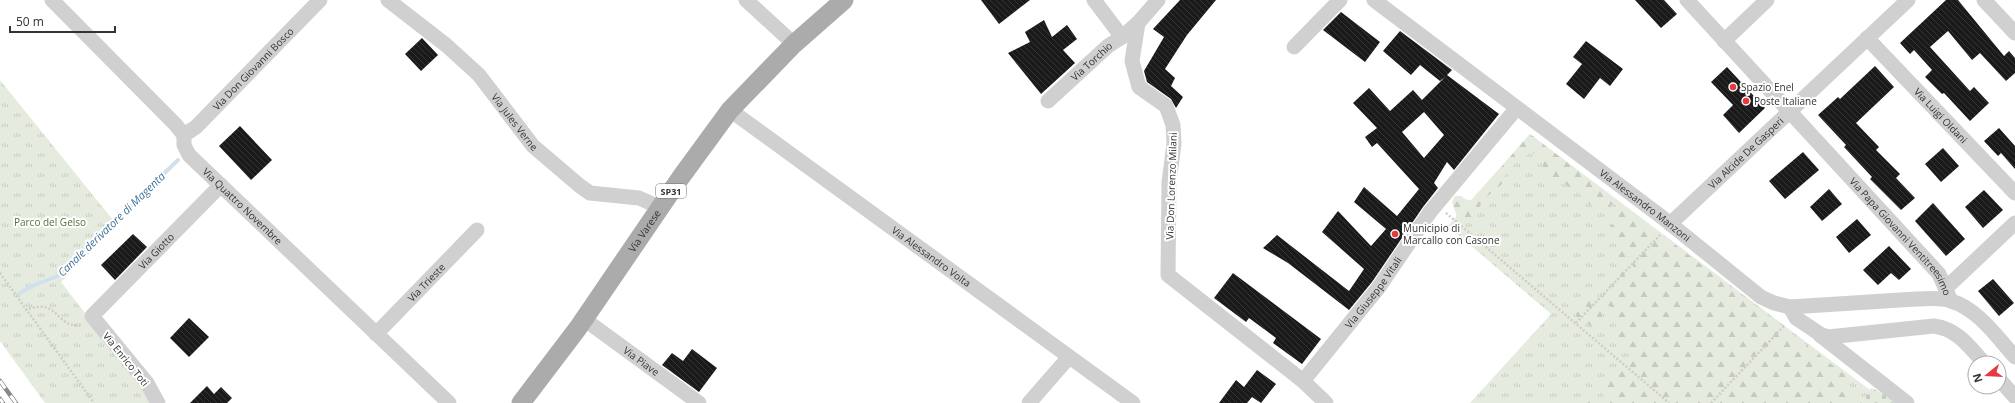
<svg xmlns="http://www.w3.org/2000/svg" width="2015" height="403" viewBox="0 0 2015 403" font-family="'Open Sans',sans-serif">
<defs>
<pattern id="grass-tufts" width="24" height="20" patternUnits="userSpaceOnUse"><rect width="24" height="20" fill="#e5ecdf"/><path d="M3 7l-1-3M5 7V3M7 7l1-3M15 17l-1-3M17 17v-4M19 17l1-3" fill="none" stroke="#c5cbc0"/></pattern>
<pattern id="forest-firs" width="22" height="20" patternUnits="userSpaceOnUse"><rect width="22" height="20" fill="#e5ecdf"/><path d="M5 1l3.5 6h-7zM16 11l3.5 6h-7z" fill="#c5cbc0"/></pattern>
<pattern id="cemetery-stones" width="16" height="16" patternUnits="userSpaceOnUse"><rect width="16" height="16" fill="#e5ecdf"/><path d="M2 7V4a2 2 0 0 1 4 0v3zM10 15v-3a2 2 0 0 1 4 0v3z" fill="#c5cbc0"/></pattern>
<pattern id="building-back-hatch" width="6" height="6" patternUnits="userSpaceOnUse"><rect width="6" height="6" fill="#1a1a1a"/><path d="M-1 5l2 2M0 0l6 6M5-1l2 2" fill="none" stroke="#333"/></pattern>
</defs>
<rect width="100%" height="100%" fill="#fff"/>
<g fill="url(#grass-tufts)">
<polygon points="0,80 117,225 61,282 151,399 152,403 45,403 0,341"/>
<polygon points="1530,134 1870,390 1860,403 1470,403 1551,314 1448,226"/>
</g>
<path fill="url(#forest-firs)" d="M1530,134L1658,232L1655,238L1660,243L1664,236L1848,377L1849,403H1581L1583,396L1603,398C1607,386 1604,377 1616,371L1621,358L1626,362L1630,352C1606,335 1623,323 1610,306L1604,307L1600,323L1591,326L1577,318L1573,305L1590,300L1597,307L1605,300L1613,285L1618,284L1621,273L1626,269H1633V259L1630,255L1617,262L1614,253L1618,247L1611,226L1619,208L1613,203L1606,211L1593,208C1589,203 1585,197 1580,193C1573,189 1570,190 1564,182H1553L1547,180L1543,169V158L1536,152L1529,154L1511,167L1505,175L1501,185L1485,198L1474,216L1466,224L1459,223L1452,202L1455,196H1461L1465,199L1472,201Z"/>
<polygon fill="url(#cemetery-stones)" points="1871,388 1889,396 1898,403 1860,403"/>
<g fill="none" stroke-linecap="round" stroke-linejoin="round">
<polyline stroke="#cfe1ee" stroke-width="4" points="20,293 32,286 60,275 178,160"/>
</g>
<g fill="url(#building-back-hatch)" fill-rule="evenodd">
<polygon points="981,0 1030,0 999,24"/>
<polygon points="1180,0 1216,0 1187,35 1165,69 1175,78 1171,86 1183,97 1176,108 1171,99 1147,82 1144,71 1164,37 1153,29"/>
<polygon points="1635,0 1664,0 1677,14 1661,28"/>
<polygon points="1946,0 1958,0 2004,56 2009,51 2015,58 2015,73 2006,81 1980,53 1972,60 1948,31 1930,47 1970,91 1974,87 1989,103 1970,121 1944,93 1942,94 1925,77 1932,70 1914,50 1910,54 1900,43"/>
<polygon points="1341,12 1380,42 1365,62 1323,30"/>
<polygon points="1044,20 1052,37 1067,25 1077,39 1063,50 1075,63 1041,94 1008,53 1030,42 1025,32"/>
<path d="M1400,31L1452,70L1447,75L1499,114L1454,170L1447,162L1434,183L1438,188L1423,207L1372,282L1349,310L1288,263L1263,248L1277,235L1349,291L1364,269L1322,232L1338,211L1371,246L1386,229L1354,202L1364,187L1397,216L1419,189L1377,143L1372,147L1365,137L1377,128L1353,103L1369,88L1390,111L1413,90L1422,100L1445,77L1440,81L1420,65L1411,75L1383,51ZM1424,112L1444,135L1424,158L1402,132Z"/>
<polygon points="422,38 438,55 421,71 405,54"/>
<polygon points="1586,41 1623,69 1610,86 1600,78 1584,99 1566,84 1582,64 1573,57"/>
<polygon points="1875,66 1894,87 1856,123 1879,147 1876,150 1900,174 1896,178 1915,198 1901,210 1870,179 1872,177 1844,147 1846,145 1818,115 1838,97 1840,99"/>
<polygon points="1727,67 1765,108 1739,133 1723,115 1733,105 1711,82"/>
<polygon points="240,126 272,160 251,180 219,146"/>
<polygon points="1999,128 2015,146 2015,169 2001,153 1998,156 1984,141"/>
<polygon points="1943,148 1959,166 1941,182 1925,164"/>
<polygon points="1803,152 1819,170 1785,199 1769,181"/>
<polygon points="1829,189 1842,204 1822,221 1810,207"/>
<polygon points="1984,190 2003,210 1983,228 1965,207"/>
<polygon points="1933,203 1965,239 1946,256 1915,221"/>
<polygon points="1857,219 1871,235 1849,253 1836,237"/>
<polygon points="133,234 147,247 115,280 101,265"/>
<polygon points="1889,246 1911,269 1899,280 1891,273 1878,285 1863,270"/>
<polygon points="1233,273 1321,339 1302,364 1273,343 1276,338 1249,318 1246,322 1214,298"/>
<polygon points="1993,279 2014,303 1999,316 1978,291"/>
<polygon points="189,318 209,337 189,357 170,338"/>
<polygon points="692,349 717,368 699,392 662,365 672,353 683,361"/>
<polygon points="1257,370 1276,384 1261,403 1252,397 1247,403 1219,403 1236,380 1244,387"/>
<polygon points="207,386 214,394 221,387 232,398 227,403 190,403"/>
</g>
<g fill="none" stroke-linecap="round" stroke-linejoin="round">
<g stroke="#cdcdcd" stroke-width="2.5" stroke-dasharray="2 2" stroke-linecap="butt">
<polyline points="1446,213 1669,403"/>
<polyline points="0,273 94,403"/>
<path d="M25,310C31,308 37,306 44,307C58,309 65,331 82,324"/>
<polyline points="1576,323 1661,234"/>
<polyline points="1711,403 1785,325"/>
</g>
<g stroke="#d0d0d0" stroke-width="15">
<path id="s1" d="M52,0L175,124L184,135V145L189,155L449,403"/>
<path id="s2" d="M388,0L446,45L479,75L533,146L580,186L590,193L639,198L659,207"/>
<polyline points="746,0 794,44"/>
<polyline points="1094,0 1122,37"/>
<polyline points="1158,0 1138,23 1132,61 1139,87 1166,106 1173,125 1174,144 1169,182 1168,275 1303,381 1326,403"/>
<path id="s3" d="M1374,0L1663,218L1761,297L1774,303L1790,307L1916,299C1928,299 1940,297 1951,301C1978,309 1997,337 2015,357"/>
<path id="s4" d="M1687,0L1939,274L1951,301"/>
<polyline points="1984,0 2015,33"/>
<path id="s5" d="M1867,38L2015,193"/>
<polyline points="1724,41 1767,0"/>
<polyline points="1294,47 1340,0"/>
<path id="s6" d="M1048,101L1108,46L1122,37L1138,23"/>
<path id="s7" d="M730,110L1133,403"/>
<path id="s8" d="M184,135L196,127L320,0"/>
<path id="s9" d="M1670,224L1908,0"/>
<polyline points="1946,288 2015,223"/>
<path d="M1790,307L1796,318L1820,334L1828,337L1934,326C1957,329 1969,346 1984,363"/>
<path id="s10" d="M584,319L699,403"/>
<path id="s11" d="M376,334L477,230"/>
<polyline points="1820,335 1907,403"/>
<polyline points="1999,379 2015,397"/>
<path id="s12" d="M1303,381L1379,287L1430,212L1516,109"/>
<path id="s13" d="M158,403L147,383L92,316L221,185"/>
<polyline points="1029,403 1069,357"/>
</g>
<path stroke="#ababab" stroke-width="19" id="s14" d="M521,403L578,328L681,177L730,110L794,44L844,0"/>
<defs>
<g id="rail">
<polyline points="0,381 16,403"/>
<polyline points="0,399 3,403"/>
</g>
</defs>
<use href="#rail" stroke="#888" stroke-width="4.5"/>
<use href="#rail" stroke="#fff" stroke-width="3" stroke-dasharray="9" stroke-linecap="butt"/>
</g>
<g fill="#e63940" stroke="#fff" stroke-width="1.5">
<circle cx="1733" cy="87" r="4"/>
<circle cx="1746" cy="101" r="4"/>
<circle cx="1395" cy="234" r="4"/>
</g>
<g text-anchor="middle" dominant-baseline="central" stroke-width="4" stroke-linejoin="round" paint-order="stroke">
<rect fill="#fff" stroke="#707070" stroke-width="1" x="656" y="184" width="30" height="14" rx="3"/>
<g font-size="9" font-weight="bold" fill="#333">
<text x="671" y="191">SP31</text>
</g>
<g font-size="10" fill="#333" stroke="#fff">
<text stroke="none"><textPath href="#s6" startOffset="59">Via Torchio</textPath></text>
<text stroke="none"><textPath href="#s8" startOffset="96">Via Don Giovanni Bosco</textPath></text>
<text stroke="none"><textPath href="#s5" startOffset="107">Via Luigi Oldani</textPath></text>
<text stroke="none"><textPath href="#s2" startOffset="177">Via Jules Verne</textPath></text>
<text stroke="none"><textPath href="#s9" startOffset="104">Via Alcide De Gasperi</textPath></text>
<text transform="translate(1171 186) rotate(-88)">Via Don Lorenzo Milani</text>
<text stroke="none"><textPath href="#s1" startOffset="284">Via Quattro Novembre</textPath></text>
<text stroke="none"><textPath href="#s3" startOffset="340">Via Alessandro Manzoni</textPath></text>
<text stroke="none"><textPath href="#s14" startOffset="212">Via Varese</textPath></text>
<text stroke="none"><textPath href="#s4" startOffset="319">Via Papa Giovanni Ventitreesimo</textPath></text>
<text stroke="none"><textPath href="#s13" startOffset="201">Via Giotto</textPath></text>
<text stroke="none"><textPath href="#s7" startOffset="249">Via Alessandro Volta</textPath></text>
<text stroke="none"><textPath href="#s11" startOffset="72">Via Trieste</textPath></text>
<text stroke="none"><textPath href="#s12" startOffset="113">Via Giuseppe Vitali</textPath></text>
<text transform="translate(126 359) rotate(51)">Via Enrico Toti</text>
<text stroke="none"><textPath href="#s10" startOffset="71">Via Piave</textPath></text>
</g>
<g font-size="10" fill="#333" stroke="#fff" text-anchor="start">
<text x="1741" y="87">Spazio Enel</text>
<text x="1754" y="101">Poste Italiane</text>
<text x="1403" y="228">Municipio di<tspan x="1403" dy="12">Marcallo con Casone</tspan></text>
</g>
<g font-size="10" fill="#54703f" stroke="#fff">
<text x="50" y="222">Parco del Gelso</text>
</g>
<g font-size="11" font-style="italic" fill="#3f7297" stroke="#fff">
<text transform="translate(111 224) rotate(-44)">Canale derivatore di Magenta</text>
</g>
</g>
<g transform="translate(1987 375) rotate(252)"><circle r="19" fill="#ffffff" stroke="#adadad"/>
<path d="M0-3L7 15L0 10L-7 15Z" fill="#e63940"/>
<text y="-6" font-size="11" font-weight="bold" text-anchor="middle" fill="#333333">N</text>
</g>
<path d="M10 26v6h105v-6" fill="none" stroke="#333333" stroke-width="2"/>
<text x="16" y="26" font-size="12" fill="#333333" stroke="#ffffff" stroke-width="3" paint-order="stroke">50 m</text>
</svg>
